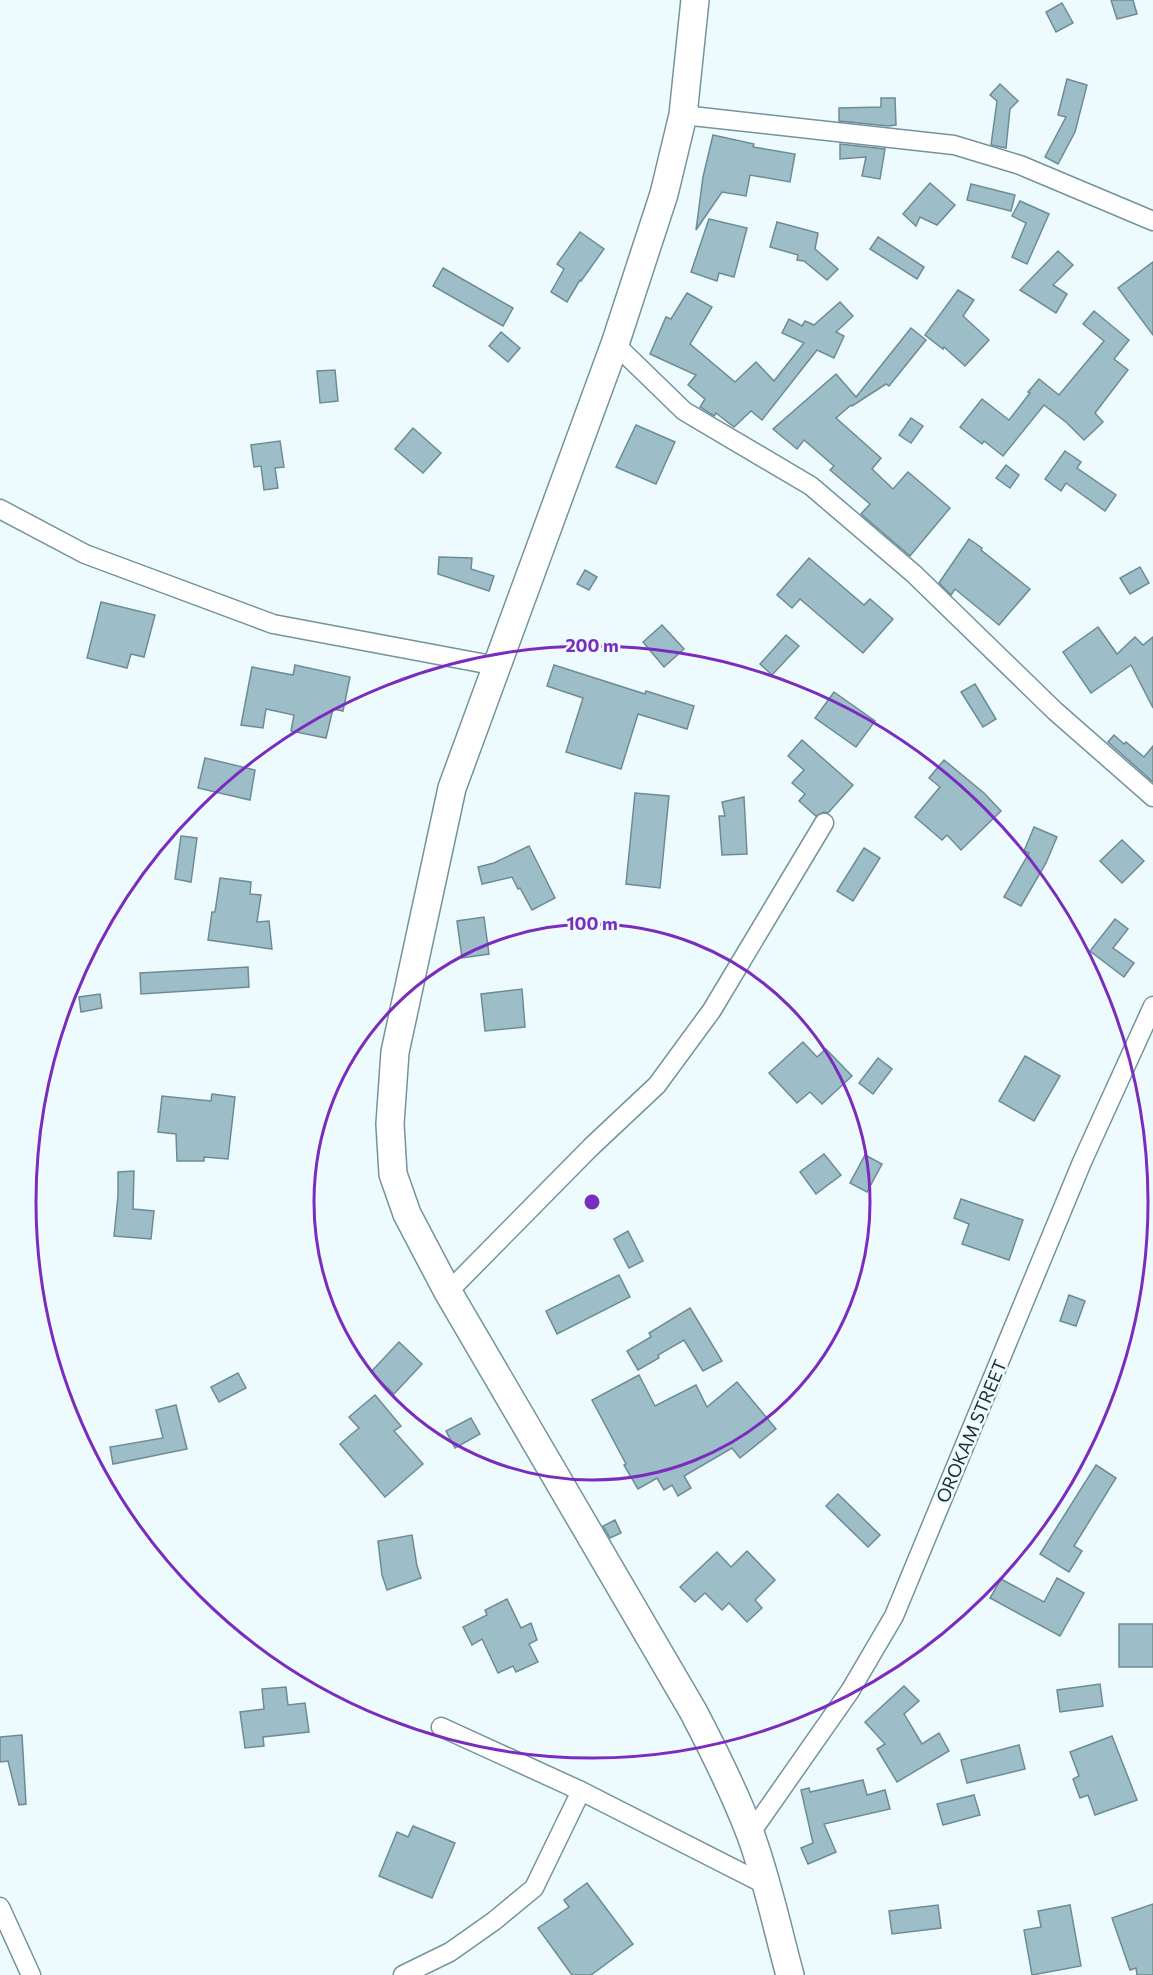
<svg xmlns="http://www.w3.org/2000/svg" width="1153" height="1975" viewBox="0 0 1153 1975" font-family="Commissioner,sans-serif">
<rect width="100%" height="100%" fill="#edfbff"/>
<g fill="#9dbec8" stroke="#6c8c95" stroke-width="1.5">
<polygon points="1111,0 1133,0 1137,14 1117,19"/>
<polygon points="1062,3 1073,23 1056,32 1046,12"/>
<polygon points="1067,79 1087,85 1075,132 1058,164 1045,157 1066,117 1058,115"/>
<polygon points="1000,84 1018,101 1010,109 1006,148 991,145 997,101 990,95"/>
<polygon points="881,98 895,98 896,125 888,126 839,121 839,108 881,107"/>
<polygon points="713,135 754,144 753,147 795,154 790,182 750,175 746,196 722,192 696,230 703,177"/>
<polygon points="840,144 885,149 880,179 862,176 866,157 840,159"/>
<polygon points="930,183 955,205 937,225 920,217 916,226 903,214"/>
<polygon points="971,184 1015,195 1011,211 967,200"/>
<polygon points="1020,201 1049,214 1027,264 1012,257 1026,223 1012,216"/>
<polygon points="709,219 747,228 734,277 719,273 717,281 691,272"/>
<polygon points="777,222 818,233 815,249 838,269 827,280 804,261 797,260 798,255 770,247"/>
<polygon points="580,232 604,249 581,281 580,280 567,302 551,292 564,269 557,264"/>
<polygon points="878,237 924,267 917,279 870,249"/>
<polygon points="1058,251 1073,265 1053,285 1067,294 1056,313 1020,290"/>
<polygon points="1153,262 1153,335 1118,288"/>
<polygon points="443,268 513,308 503,326 433,286"/>
<polygon points="958,290 974,300 963,316 989,340 965,366 944,347 943,349 925,335"/>
<polygon points="687,293 712,307 690,344 735,382 756,362 774,381 804,343 782,333 789,319 802,326 805,321 814,325 840,302 853,316 836,332 844,336 834,358 817,350 762,420 751,411 734,427 716,413 714,416 700,407 705,399 688,385 696,375 650,354 666,317 671,319"/>
<polygon points="1094,311 1129,340 1114,359 1128,370 1095,413 1103,422 1084,440 1067,423 1044,405 1003,456 984,441 982,444 960,427 982,399 1009,420 1030,393 1028,392 1039,379 1059,395 1104,341 1083,324"/>
<polygon points="911,328 926,340 889,386 886,384 852,406 851,405 836,418 881,458 872,469 893,489 908,472 950,508 910,556 861,514 870,504 830,470 834,466 804,440 797,449 773,429 836,374 856,397"/>
<polygon points="501,332 520,348 508,362 489,346"/>
<polygon points="335,370 338,401 320,403 317,371"/>
<polygon points="911,418 923,426 911,443 899,435"/>
<polygon points="636,425 675,442 656,484 616,467"/>
<polygon points="413,428 441,453 423,473 395,449"/>
<polygon points="280,441 284,467 275,468 278,488 264,490 261,466 254,467 251,445"/>
<polygon points="1065,451 1081,462 1077,468 1116,495 1105,511 1066,483 1061,491 1045,479"/>
<polygon points="1006,465 1019,475 1010,488 996,478"/>
<polygon points="969,539 982,548 981,550 1030,589 999,625 955,589 951,595 939,583"/>
<polygon points="439,557 472,558 471,569 494,576 489,591 438,574"/>
<polygon points="809,558 864,605 870,599 893,619 863,653 800,599 792,608 777,595"/>
<polygon points="1140,567 1149,583 1130,594 1120,578"/>
<polygon points="585,570 597,577 589,590 577,584"/>
<polygon points="101,602 155,615 144,657 131,654 127,668 87,658"/>
<polygon points="662,625 684,649 664,667 643,642"/>
<polygon points="1098,627 1117,654 1135,637 1143,645 1153,637 1153,708 1131,665 1091,693 1063,652"/>
<polygon points="786,635 799,646 772,675 760,664"/>
<polygon points="295,665 350,677 343,711 333,709 326,738 291,731 294,715 266,709 263,728 241,725 252,667 293,675"/>
<polygon points="554,665 645,694 646,691 694,706 687,729 638,714 621,769 566,752 583,698 547,686"/>
<polygon points="975,684 996,719 983,727 961,692"/>
<polygon points="834,692 875,721 856,747 815,718"/>
<polygon points="1114,735 1124,744 1126,742 1144,757 1153,746 1153,782 1108,742"/>
<polygon points="802,740 853,785 828,813 824,812 816,816 799,801 805,794 792,783 804,770 788,756"/>
<polygon points="205,758 255,770 250,800 198,788"/>
<polygon points="944,760 984,793 1001,811 961,850 947,835 942,840 915,817 940,787 929,778"/>
<polygon points="635,793 669,796 660,888 626,884"/>
<polygon points="744,797 747,854 722,855 719,816 725,816 722,802"/>
<polygon points="1034,827 1057,837 1046,863 1021,906 1004,897 1029,853 1024,851"/>
<polygon points="181,836 197,838 191,882 175,879"/>
<polygon points="1122,840 1144,861 1122,883 1100,861"/>
<polygon points="529,846 555,898 532,910 520,888 518,889 512,877 482,884 478,867 494,863"/>
<polygon points="864,848 880,858 853,901 837,891"/>
<polygon points="220,878 251,882 250,894 261,895 257,922 269,921 272,949 208,940 212,912 215,912"/>
<polygon points="484,917 489,954 462,958 457,921"/>
<polygon points="1115,919 1128,929 1113,948 1134,963 1124,977 1090,951"/>
<polygon points="248,967 249,987 141,994 140,973"/>
<polygon points="522,989 525,1027 485,1031 481,994"/>
<polygon points="100,994 102,1008 81,1012 79,997"/>
<polygon points="803,1042 817,1057 826,1049 852,1076 822,1104 810,1092 797,1103 769,1073"/>
<polygon points="1025,1056 1060,1076 1034,1121 999,1101"/>
<polygon points="878,1058 892,1069 873,1094 859,1083"/>
<polygon points="212,1094 235,1097 228,1159 204,1157 204,1161 177,1161 176,1134 158,1132 162,1096 211,1101"/>
<polygon points="824,1154 841,1175 816,1194 800,1172"/>
<polygon points="865,1155 882,1164 867,1192 850,1183"/>
<polygon points="134,1171 133,1209 154,1211 151,1239 114,1236 118,1196 118,1172"/>
<polygon points="961,1199 1023,1220 1009,1260 962,1244 969,1224 954,1218"/>
<polygon points="628,1231 643,1261 629,1268 614,1239"/>
<polygon points="619,1275 630,1297 557,1334 546,1311"/>
<polygon points="1069,1295 1085,1301 1076,1326 1060,1321"/>
<polygon points="690,1308 722,1361 703,1371 684,1340 658,1355 659,1358 638,1370 627,1351 651,1337 649,1333"/>
<polygon points="399,1342 422,1364 394,1394 371,1372"/>
<polygon points="238,1373 246,1388 219,1402 211,1387"/>
<polygon points="639,1375 655,1406 696,1385 707,1407 737,1382 776,1429 740,1458 732,1448 684,1476 691,1488 678,1496 672,1485 664,1490 657,1478 638,1489 624,1465 626,1464 592,1400"/>
<polygon points="375,1395 401,1426 394,1431 423,1464 385,1497 340,1444 359,1428 349,1417"/>
<polygon points="176,1405 187,1449 113,1464 110,1447 163,1438 156,1410"/>
<polygon points="471,1418 480,1434 455,1448 446,1431"/>
<polygon points="1096,1465 1116,1478 1074,1546 1082,1551 1069,1572 1040,1554"/>
<polygon points="838,1494 880,1535 868,1547 826,1506"/>
<polygon points="615,1520 621,1533 610,1538 603,1526"/>
<polygon points="412,1535 417,1566 421,1578 387,1590 382,1575 378,1541"/>
<polygon points="747,1551 775,1580 755,1600 762,1608 747,1622 729,1603 722,1610 705,1593 695,1602 680,1587 717,1552 731,1567"/>
<polygon points="1057,1578 1084,1593 1060,1636 990,1598 1001,1579 1044,1602"/>
<polygon points="507,1599 521,1628 531,1623 537,1640 529,1644 538,1662 516,1672 513,1666 498,1673 482,1639 472,1645 463,1627 487,1615 485,1610"/>
<rect x="1119" y="1624" width="34" height="43"/>
<polygon points="1100,1684 1103,1706 1060,1712 1057,1690"/>
<polygon points="904,1686 919,1701 904,1714 922,1744 939,1733 949,1751 897,1782 877,1749 885,1744 865,1722"/>
<polygon points="286,1687 288,1705 305,1703 309,1732 263,1737 264,1746 245,1748 240,1712 264,1709 262,1689"/>
<polygon points="22,1735 26,1804 19,1805 8,1761 0,1762 0,1737"/>
<polygon points="1112,1736 1137,1800 1095,1815 1088,1795 1080,1798 1073,1779 1079,1776 1070,1752"/>
<polygon points="1019,1745 1025,1769 967,1783 961,1760"/>
<polygon points="863,1780 867,1795 885,1790 890,1809 824,1824 836,1852 808,1864 801,1848 813,1843 801,1790 809,1788 810,1792"/>
<polygon points="974,1795 980,1815 943,1825 937,1804"/>
<polygon points="413,1826 455,1843 432,1898 379,1876 397,1832 408,1837"/>
<polygon points="587,1883 633,1944 591,1975 572,1975 538,1928 569,1907 564,1900"/>
<polygon points="1153,1904 1153,1975 1137,1975 1136,1968 1130,1970 1112,1918"/>
<polygon points="938,1905 941,1928 892,1934 889,1911"/>
<polygon points="1070,1905 1081,1966 1032,1975 1024,1930 1041,1927 1038,1911"/>
</g>
<g fill="none" stroke-linecap="round" stroke-linejoin="round">
<defs>
<g id="street">
<polyline points="683,115 954,145 1020,165 1153,221"/>
<polyline points="615,344 684,411 811,486 914,574 1055,711 1153,797"/>
<polyline points="0,509 85,554 273,624 497,666"/>
<polyline points="448,1292 591,1147 657,1085 712,1010 824,823"/>
<polyline points="441,1727 581,1791 766,1885"/>
<polyline points="750,1834 850,1691 894,1616 1082,1162 1153,1006"/>
<polyline points="0,1907 31,1975"/>
<polyline points="403,1975 450,1952 494,1921 534,1888 581,1791"/>
</g>
<path id="primary" d="M695,0L683,115L664,194L615,344L452,788L395,1052L390,1124L393,1174L407,1214L448,1292L693,1711C714,1751 734,1791 750,1833C767,1878 777,1928 790,1975"/>
</defs>
<use href="#street" stroke="#73939d" stroke-width="21"/>
<use href="#primary" stroke="#73939d" stroke-width="30"/>
<use href="#street" stroke="#fff" stroke-width="18"/>
<use href="#primary" stroke="#fff" stroke-width="27"/>
</g>
<g fill="none" stroke="#7b2cbf" stroke-width="3">
<circle cx="592" cy="1202" r="278"/>
<circle cx="592" cy="1202" r="556"/>
</g>
<g text-anchor="middle" dominant-baseline="central" stroke-width="5" stroke-linejoin="round" paint-order="stroke">
<g font-size="18" fill="#1e2c2f" stroke="#edfbff">
<text transform="translate(971 1431) rotate(-67)">OROKAM STREET</text>
</g>
</g>
<circle cx="592" cy="1202" r="9" fill="#7b2cbf" stroke="#edfbff" stroke-width="3"/>
<g font-size="18" text-anchor="middle" font-weight="bold" fill="#7b2cbf" stroke="#edfbff" stroke-width="5" stroke-linejoin="round" paint-order="stroke">
<text x="592" y="652">200 m</text>
<text x="592" y="930">100 m</text>
</g>
</svg>
